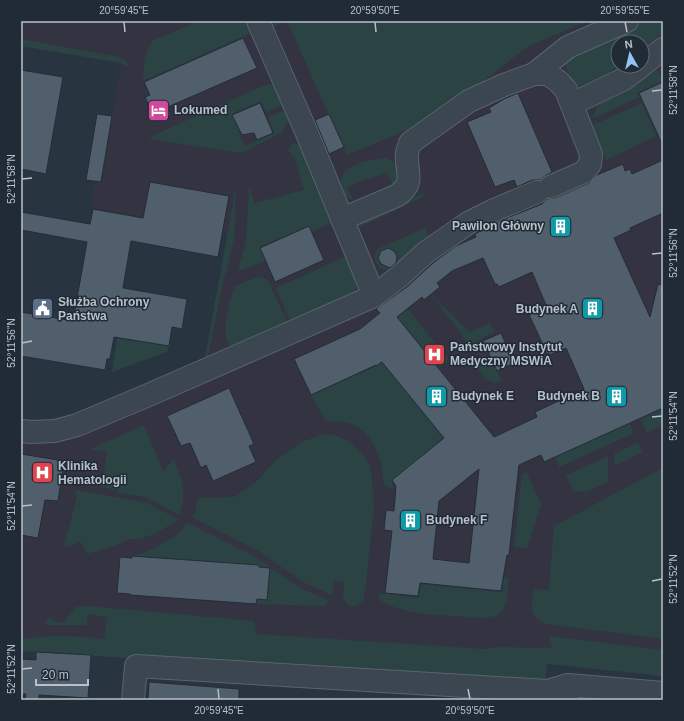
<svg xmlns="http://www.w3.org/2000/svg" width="684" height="721" viewBox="0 0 684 721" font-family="Helvetica,sans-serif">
<rect width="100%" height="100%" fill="#283541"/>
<path fill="#343342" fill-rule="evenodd" d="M21,21H287L465,95L529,46L588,21H663V676L547,664L56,653L21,651V421L52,423L205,357L228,234L90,208L95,181L101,182L121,64L21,46ZM618,42H642V66H618Z"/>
<g fill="#2b4343">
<path d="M199,21H246L251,33L143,81C144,66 143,51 154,40Z"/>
<polygon points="265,21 588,21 529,46 465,95 417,126 347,155 287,21 268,29"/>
<polygon points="645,21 663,21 663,33 642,49 642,42 618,42 618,66 608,73 575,88 563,60"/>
<polygon points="21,39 118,57 125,60 129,64 129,67 121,63 21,46"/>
<polygon points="654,67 663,77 663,81 637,93 640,97 592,119 597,107 605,97"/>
<polygon points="265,85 272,85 276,87 284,104 266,112 261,101 232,114 245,146 274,133 268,117 286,110 289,117 287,124 281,133 242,153 148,139 163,131"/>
<polygon points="642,103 656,136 606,160 591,126"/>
<polygon points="295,143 302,146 336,221 311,232 308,226 260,247 266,261 238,271 246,242 249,185 255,203 304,190 295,158 288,150 290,145"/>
<path d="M386,158L398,164L397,183L393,185L387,172L369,179L368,178L347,187L353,200C346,198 343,195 341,187C337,165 370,159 386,158Z"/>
<polygon points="235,192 236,193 234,240 224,278 208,356 205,360 61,422 52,423 205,357"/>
<polygon points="423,193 425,196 360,227 358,223"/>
<path d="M425,228L430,239C421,248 389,285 377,264C374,259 374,254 377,249Z"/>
<polygon points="349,255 358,284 355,291 349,297 291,323 276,288"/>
<path d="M258,277H262L269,282L288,324L232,347C218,335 229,307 233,291L235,286Z"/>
<polygon points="432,296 470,332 489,323 495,331 480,339 479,343 472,348"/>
<polygon points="408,309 449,360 439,368 397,318"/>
<polygon points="117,338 169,346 167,352 112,372"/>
<path d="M378,356L444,438L392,481L393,490L384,486C383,462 375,434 351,424C343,421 334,422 326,421L311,395L376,366Z"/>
<path d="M490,359L502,381C492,387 485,378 479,371V366Z"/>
<polygon points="663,409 663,425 647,433 640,419"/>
<polygon points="630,423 634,433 559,467 555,457"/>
<path d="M144,425L163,471L174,459C182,482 188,491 179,515L146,497L118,493V490L101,487L107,452L90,449Z"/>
<polygon points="323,434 338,436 348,441 364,456 370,466 372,477 374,509 365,591 363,600 357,606 349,606 343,598 344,582 334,581 332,595 305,583 258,551 192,517 195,513 198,497 212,498 234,497 256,482 276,460 302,442"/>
<polygon points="638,443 643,452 615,466 614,454"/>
<polygon points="608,456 608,482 586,492 573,491 566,475"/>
<path d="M663,468V639L546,624C528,617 531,605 534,589L549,590L554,526Z"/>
<polygon points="527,473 541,504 528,546 527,548 514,547 522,474"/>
<polygon points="76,490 147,503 178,519 170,525 154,534 140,539 130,539 117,545 87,554 80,541 70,547 64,545 77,497 75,492"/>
<polygon points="187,523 254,556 302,589 330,601 324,606 256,604 257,599 267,600 270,569 259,567 259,565 132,556 151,550 177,535"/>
<path d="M504,577L509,578C508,589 508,610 496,616C493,617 489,617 486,618C459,616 398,616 379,599V593L419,598L420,584L502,592Z"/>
<path d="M88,606L254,621L257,634L486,649L499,647L552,648L549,636L663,650V676L547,664L545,683L541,686L21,651V639C50,635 76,635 104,639L107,617L88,614L86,625H44L49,617L59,623L64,622L76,607Z"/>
</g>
<g fill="#515e6b" stroke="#222d38" fill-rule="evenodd">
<polygon points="243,38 257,68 168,107 171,115 156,121 145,97 150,95 144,82"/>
<polygon points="21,70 63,77 46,174 21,169"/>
<polygon points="663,82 663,146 639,93"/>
<polygon points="518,93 552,172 545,176 540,180 532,180 517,187 514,180 495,187 467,122 491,112 489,108 504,99"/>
<polygon points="260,103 273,133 257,140 254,133 242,135 232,115"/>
<polygon points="97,114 112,116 101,182 86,180"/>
<polygon points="329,114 344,147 329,154 315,120"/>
<path d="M663,160V213L630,228L631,230L614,238L650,317L658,284L663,285V408L544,462L541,455L519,465L509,555H507L501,591L420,583L418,596L385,593L392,531L384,530L386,510L394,511L396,486L392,480L444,438L382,362L376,366V365L311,395L294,359L360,329L380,313L376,309L408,286L433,263L456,246L476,237L475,234L497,222L542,204L547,199L555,198L589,183L597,175L623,164L625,171L630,169L632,174ZM483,258L495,284H497L499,287L532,272L546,305L531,312V314L529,315L533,323L547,354L549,353L550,355L566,348L584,389L535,412L537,417L494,437L397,317L422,297L424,300L440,287L437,283L452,271ZM479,469L469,563L433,559L439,501Z"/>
<polygon points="150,182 229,196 218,257 131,241 123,288 187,299 182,329 172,327 169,346 114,337 110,359 107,359 105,370 21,356 21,312 73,321 87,242 21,230 21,212 90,224 93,209 143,218"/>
<polygon points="309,226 324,260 275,282 260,248"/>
<polygon points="388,248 394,251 397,256 396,263 390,268 381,264 378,258 381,251"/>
<polygon points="501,333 514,363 497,371 483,341"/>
<polygon points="229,388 254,444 249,446 256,462 213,481 206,465 201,468 190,443 181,446 167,416"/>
<polygon points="21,454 64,461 58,501 45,500 38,538 21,535"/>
<polygon points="132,556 259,565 259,567 270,568 267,600 257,599 256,604 130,595 130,594 117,593 120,557 132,558"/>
<polygon points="36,652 91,655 88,698 39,695 39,700 25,700 26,694 21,694 21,659 36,660"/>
<polygon points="149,682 239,689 239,700 148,700"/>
</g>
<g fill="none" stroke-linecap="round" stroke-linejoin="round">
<defs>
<g id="minor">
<polyline points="258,21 306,131 374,296"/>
<polyline points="642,65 663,49"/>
<polyline points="534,74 568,47 627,21"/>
<polyline points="572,104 624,79 641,66"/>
<path d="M342,219L396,196C417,183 405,171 407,153C408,149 409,146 410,143L469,101L504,85L534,74H547L558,81L566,90L591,154L590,164L584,172L550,187"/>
<polyline points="21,431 32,432 55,431 77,425 151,394 374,296 400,276 425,253 468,223 492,211 537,192"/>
<polyline points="133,700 136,666 547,691 568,685"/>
<polyline points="567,700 568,685 663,693"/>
</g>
</defs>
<use href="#minor" stroke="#59646e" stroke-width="24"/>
<use href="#minor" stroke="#3c4651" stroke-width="22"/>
</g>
<path fill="none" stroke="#b8c1cb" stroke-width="1.5" d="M124,22L125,32M375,22L376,32M625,22L627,32M652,91L662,90M22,179L32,178M652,254L662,253M22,343L32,341M652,417L662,416M22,506L32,505M652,581L662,579M22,669L32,668M218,689L219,699M468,689L470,699"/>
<defs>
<symbol id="hotel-square" viewBox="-11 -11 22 22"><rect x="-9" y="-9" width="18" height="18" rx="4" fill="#d1479c" stroke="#202b36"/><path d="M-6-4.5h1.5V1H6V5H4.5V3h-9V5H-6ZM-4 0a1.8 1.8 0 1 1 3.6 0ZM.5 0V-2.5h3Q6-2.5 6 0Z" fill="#fff"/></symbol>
<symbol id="building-square" viewBox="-11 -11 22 22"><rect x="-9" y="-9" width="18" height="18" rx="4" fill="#0f9aa8" stroke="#202b36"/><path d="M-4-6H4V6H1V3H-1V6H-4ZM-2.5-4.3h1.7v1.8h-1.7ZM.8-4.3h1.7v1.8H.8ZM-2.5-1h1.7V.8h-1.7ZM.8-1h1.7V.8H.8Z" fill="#fff"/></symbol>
<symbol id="civic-square" viewBox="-11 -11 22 22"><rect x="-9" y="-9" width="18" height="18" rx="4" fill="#5c6f8a" stroke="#202b36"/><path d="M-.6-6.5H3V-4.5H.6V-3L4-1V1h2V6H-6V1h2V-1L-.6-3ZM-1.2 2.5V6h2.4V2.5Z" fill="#fff"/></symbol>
<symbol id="hospital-square" viewBox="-11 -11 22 22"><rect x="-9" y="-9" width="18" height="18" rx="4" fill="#e0444e" stroke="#202b36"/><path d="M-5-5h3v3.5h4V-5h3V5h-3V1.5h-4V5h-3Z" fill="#fff"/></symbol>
</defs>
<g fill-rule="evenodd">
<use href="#hotel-square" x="146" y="98" width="25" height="25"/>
<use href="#building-square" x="548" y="214" width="25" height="25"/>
<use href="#civic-square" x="30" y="296" width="25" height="25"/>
<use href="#building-square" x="580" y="296" width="25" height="25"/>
<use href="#hospital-square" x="422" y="342" width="25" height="25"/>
<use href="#building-square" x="424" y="384" width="25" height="25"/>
<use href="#building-square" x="604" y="384" width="25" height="25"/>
<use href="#hospital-square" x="30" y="460" width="25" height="25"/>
<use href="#building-square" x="398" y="508" width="25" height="25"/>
</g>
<g text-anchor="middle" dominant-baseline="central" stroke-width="3" stroke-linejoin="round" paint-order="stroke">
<g font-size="12" font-weight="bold" fill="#b8c1cb" stroke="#202b36" text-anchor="start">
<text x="174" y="110">Lokumed</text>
<text x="544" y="226" text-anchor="end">Pawilon Główny</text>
<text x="58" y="302">Służba Ochrony<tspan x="58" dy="14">Państwa</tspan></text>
<text x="578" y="309" text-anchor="end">Budynek A</text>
<text x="450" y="347">Państwowy Instytut<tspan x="450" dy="14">Medyczny MSWiA</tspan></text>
<text x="452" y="396">Budynek E</text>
<text x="600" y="396" text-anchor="end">Budynek B</text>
<text x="58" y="466">Klinika<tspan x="58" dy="14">Hematologii</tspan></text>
<text x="426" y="520">Budynek F</text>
</g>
</g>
<rect width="684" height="721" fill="none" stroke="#202b36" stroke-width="44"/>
<g transform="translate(630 54) rotate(352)"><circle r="19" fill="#202b36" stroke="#5d6772"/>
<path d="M0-3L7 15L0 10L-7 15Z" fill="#95c2f4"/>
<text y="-6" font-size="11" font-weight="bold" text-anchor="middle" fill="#b8c1cb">N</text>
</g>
<path d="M36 679v6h52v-6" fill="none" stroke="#b8c1cb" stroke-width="2"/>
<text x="42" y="679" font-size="12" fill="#b8c1cb" stroke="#202b36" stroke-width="3" paint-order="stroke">20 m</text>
<rect x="22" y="22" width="640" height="677" fill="none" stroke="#b8c1cb" stroke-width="1.5"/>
<g font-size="10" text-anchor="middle" fill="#b8c1cb">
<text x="124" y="14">20°59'45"E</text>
<text x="375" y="14">20°59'50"E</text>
<text x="625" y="14">20°59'55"E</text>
<text transform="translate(673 90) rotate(-90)" y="4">52°11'58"N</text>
<text transform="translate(11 179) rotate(-90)" y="4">52°11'58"N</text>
<text transform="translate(673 253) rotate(-90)" y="4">52°11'56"N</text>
<text transform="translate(11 343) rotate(-90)" y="4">52°11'56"N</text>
<text transform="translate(673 416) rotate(-90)" y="4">52°11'54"N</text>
<text transform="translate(11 506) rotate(-90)" y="4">52°11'54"N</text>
<text transform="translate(673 579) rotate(-90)" y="4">52°11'52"N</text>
<text transform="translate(11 669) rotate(-90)" y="4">52°11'52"N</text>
<text x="219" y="714">20°59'45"E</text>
<text x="470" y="714">20°59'50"E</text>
</g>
</svg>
